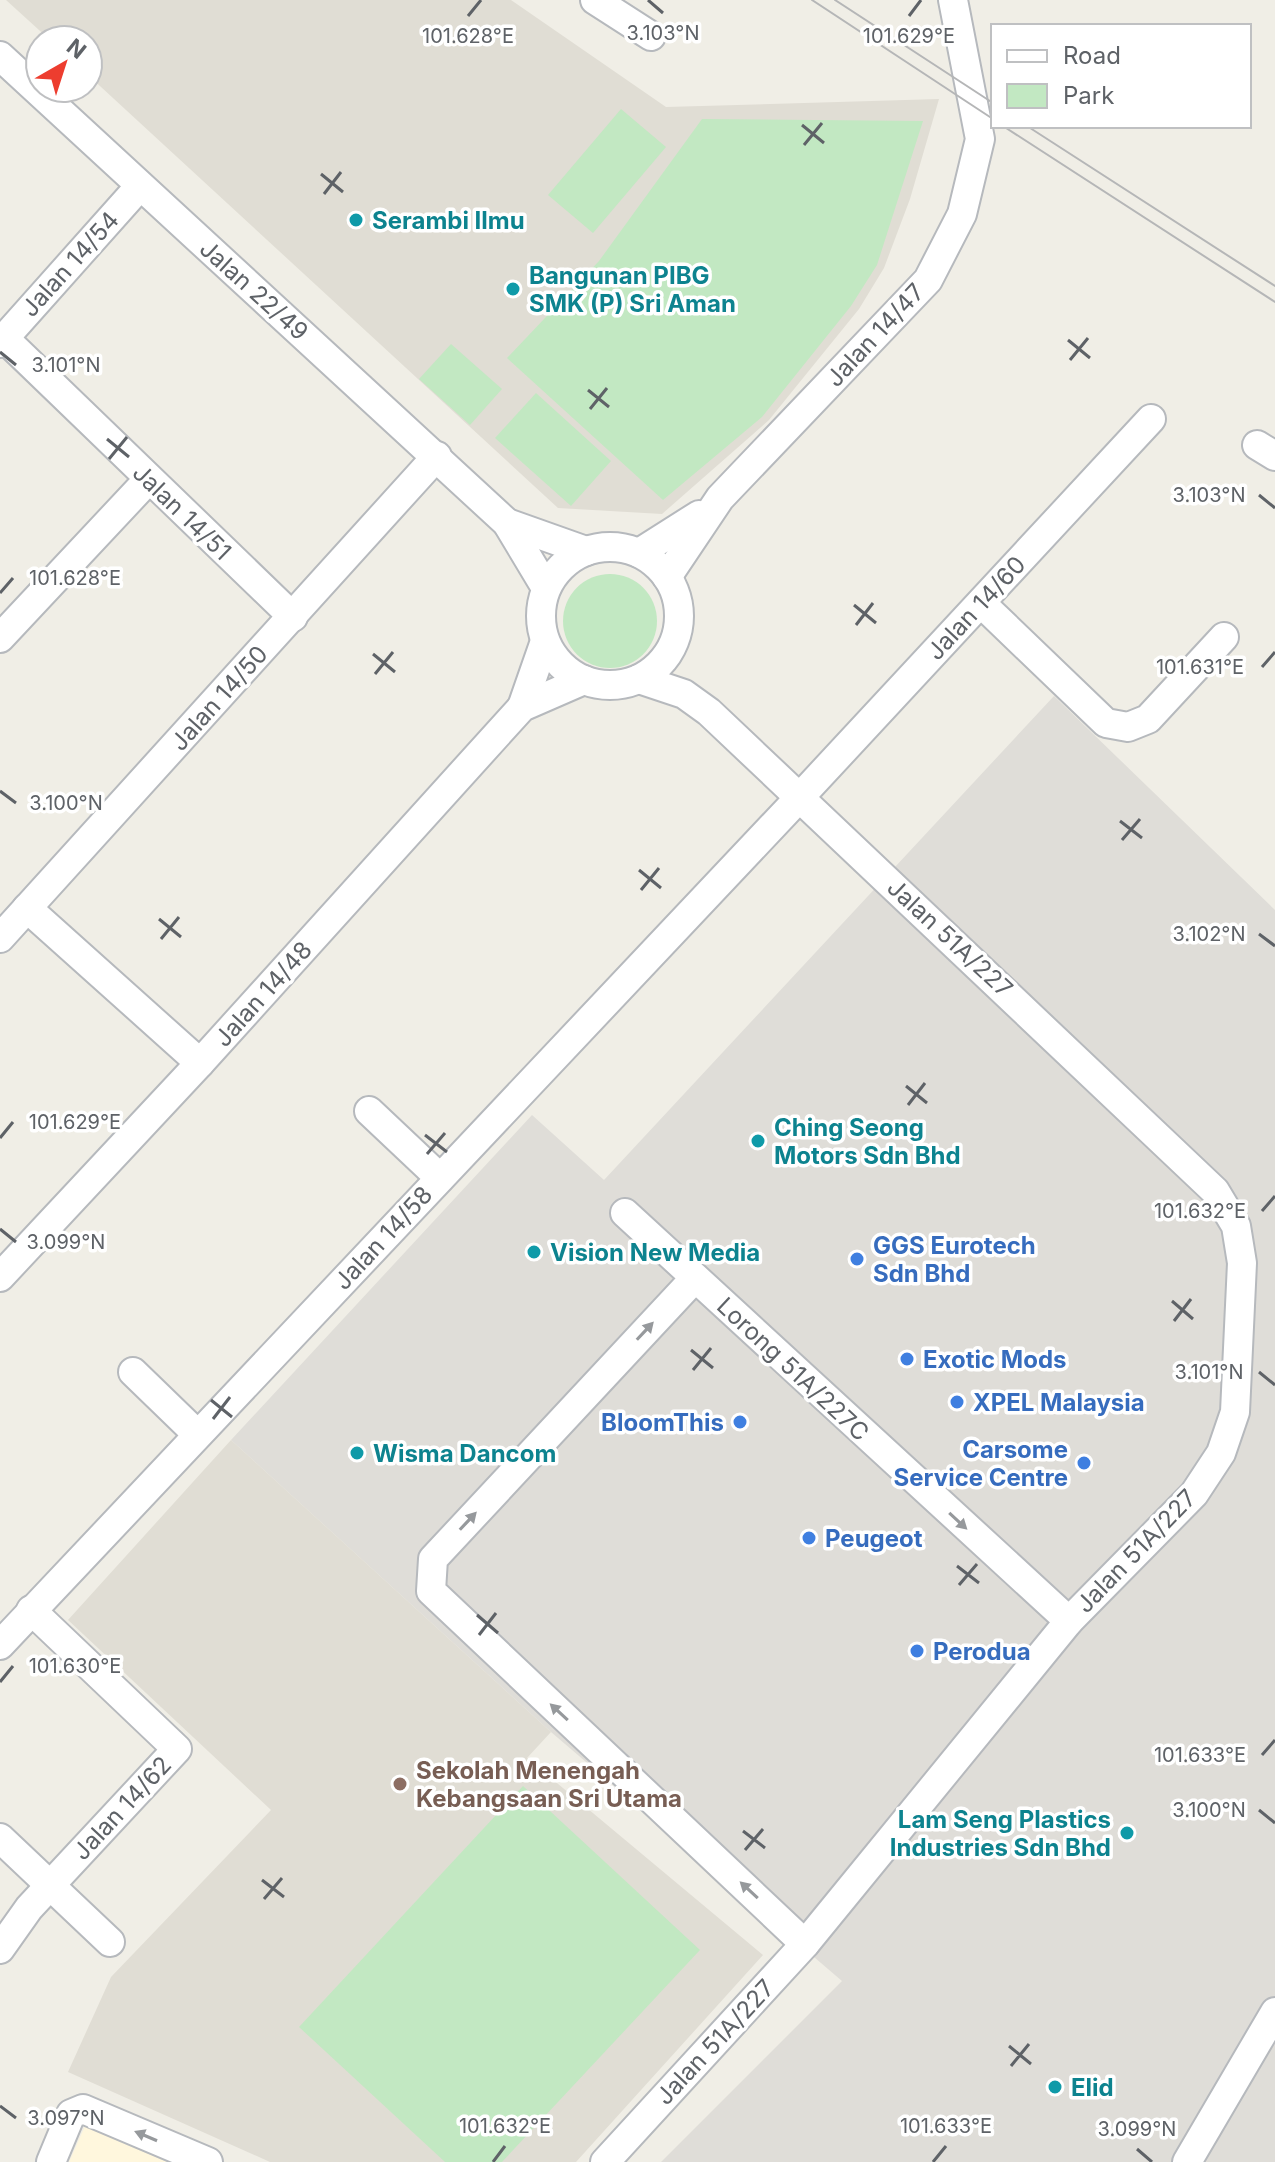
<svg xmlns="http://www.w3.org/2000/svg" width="1275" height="2162" viewBox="0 0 1275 2162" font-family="Inter,sans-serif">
<rect width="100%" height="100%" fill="#f0eee6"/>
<polygon fill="#fff7dd" points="85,2126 167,2162 69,2162"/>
<polygon fill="#dfddd8" points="1054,696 1275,910 1275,2162 661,2162 842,1981 551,1732 231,1440 532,1115 604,1180"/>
<g fill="#e0ddd4">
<polygon points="6,0 511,0 666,107 939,99 910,199 884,268 859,309 769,420 662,514 558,508 88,75 88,40 50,40"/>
<polygon points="231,1440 551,1732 527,1758 763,1955 576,2162 270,2162 68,2072 111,1977 271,1810 68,1620"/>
</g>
<g fill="#c2e8c2">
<polygon points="621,109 666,147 593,233 548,195"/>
<polygon points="702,119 923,121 877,265 851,306 762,417 663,500 507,358 599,261"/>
<polygon points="451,344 502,389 470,425 419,379"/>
<polygon points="536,393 611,461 571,506 495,438"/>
<circle cx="610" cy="621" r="47"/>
<polygon points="523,1786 700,1950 502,2162 445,2162 299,2027"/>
</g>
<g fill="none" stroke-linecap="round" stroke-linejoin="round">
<defs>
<g id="minor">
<polyline points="595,0 651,36"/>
<polyline points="0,56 507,523 546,588"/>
<polyline points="4,338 293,617"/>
<polyline points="0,343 140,186"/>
<polyline points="1257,445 1275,456"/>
<polyline points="507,523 586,551"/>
<circle cx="610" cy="616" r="69"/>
<polyline points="639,553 699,515"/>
<polyline points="667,577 720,498 928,280 962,214 980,139 953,0"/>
<polyline points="981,603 1106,723 1128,727 1148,719 1224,637"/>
<polyline points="0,638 148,480"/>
<polyline points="522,707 545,641"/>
<polyline points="27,908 200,1063"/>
<polyline points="0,938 437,456"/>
<polyline points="369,1111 440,1178"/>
<polyline points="625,1213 1069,1621"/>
<polyline points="0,1277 200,1063 522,707 584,680"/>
<polyline points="695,1278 433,1559 431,1591 805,1944"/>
<polyline points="133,1372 197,1434"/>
<polyline points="0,1645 800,797 1151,419"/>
<polyline points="0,1838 110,1942"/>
<polyline points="0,1949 29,1908 177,1749 31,1610"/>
<polyline points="51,2162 71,2114 83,2109 208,2162"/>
<polyline points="605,2162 805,1944 1069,1621 1194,1494 1221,1453 1235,1412 1242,1263 1236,1226 1215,1191 709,712 684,694 639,679"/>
<polyline points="1187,2162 1275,2012"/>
</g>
</defs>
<use href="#minor" stroke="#b6b9bd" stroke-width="32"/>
<use href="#minor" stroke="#fff" stroke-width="28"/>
<g stroke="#b5b6b7" stroke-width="2">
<polyline points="812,0 993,119"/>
<polyline points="835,0 993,103"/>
<polyline points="1003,126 1275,302"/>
<polyline points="1027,126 1275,286"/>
</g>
</g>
<defs><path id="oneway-solid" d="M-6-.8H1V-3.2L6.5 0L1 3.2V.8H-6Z" transform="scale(2)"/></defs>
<g fill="#96999c">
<use href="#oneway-solid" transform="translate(645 1331) rotate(-47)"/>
<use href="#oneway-solid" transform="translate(468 1521) rotate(-47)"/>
<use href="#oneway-solid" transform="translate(958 1521) rotate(43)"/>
<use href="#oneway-solid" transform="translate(559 1712) rotate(-137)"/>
<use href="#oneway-solid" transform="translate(749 1890) rotate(-137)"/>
<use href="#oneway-solid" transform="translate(146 2136) rotate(-157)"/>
</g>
<path fill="none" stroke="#5e6267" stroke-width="3" d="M648,0L663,13M468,16L481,0M909,16L921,0M802,125L824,143M804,145L822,123M321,174L343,192M324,194L341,172M1068,340L1090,358M0,352L16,365M1070,360L1088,338M588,390L609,407M590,409L607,388M107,439L129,457M109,459L127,437M1259,495L1275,508M0,593L13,578M854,605L876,623M856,625L873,603M373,654L395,672M1262,667L1275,652M375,674L393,652M0,791L16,803M1120,821L1142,838M1122,840L1140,819M639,870L661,888M641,890L659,868M159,919L181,937M1259,934L1275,946M161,939L179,917M906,1086L927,1103M908,1105L925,1083M425,1135L447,1152M0,1138L13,1122M427,1154L445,1133M1262,1211L1275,1196M0,1229L16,1242M1172,1301L1193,1319M1174,1321L1191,1299M691,1350L713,1368M693,1370L711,1348M1259,1372L1275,1385M211,1400L232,1417M213,1419L230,1397M957,1566L979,1583M959,1585L977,1564M477,1615L498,1633M479,1635L496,1613M0,1682L13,1666M1262,1755L1275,1740M1259,1810L1275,1823M743,1831L765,1848M745,1850L763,1829M262,1880L284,1897M264,1899L282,1878M1009,2046L1031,2064M1011,2066L1029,2044M0,2106L16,2118M1137,2149L1152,2162M493,2162L505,2146M933,2162L946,2146"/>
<g fill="#0f9aa8" stroke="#fff" stroke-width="3">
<circle cx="356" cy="220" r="8"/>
<circle cx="513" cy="289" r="8"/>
<circle cx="758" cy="1141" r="8"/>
<circle cx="534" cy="1252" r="8"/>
<circle cx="357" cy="1453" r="8"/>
<circle cx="1127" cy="1833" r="8"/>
<circle cx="1055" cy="2087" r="8"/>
</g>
<g fill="#3f7fe0" stroke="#fff" stroke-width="3">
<circle cx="857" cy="1259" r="8"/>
<circle cx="907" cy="1359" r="8"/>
<circle cx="957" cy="1402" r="8"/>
<circle cx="740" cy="1422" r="8"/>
<circle cx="1084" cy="1463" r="8"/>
<circle cx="809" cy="1538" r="8"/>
<circle cx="917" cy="1651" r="8"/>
</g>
<circle fill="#8d6e63" stroke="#fff" stroke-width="3" cx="400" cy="1784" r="8"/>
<g text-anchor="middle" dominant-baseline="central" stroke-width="7" stroke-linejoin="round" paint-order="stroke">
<g font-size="24" font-weight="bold" fill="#0d838f" stroke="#fff" text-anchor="start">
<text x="372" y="220">Serambi Ilmu</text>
<text x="529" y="275">Bangunan PIBG<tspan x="529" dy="28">SMK (P) Sri Aman</tspan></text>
<text x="774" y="1127">Ching Seong<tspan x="774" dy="28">Motors Sdn Bhd</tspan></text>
<text x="550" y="1252">Vision New Media</text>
<text x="373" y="1453">Wisma Dancom</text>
<text x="1111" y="1819" text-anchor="end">Lam Seng Plastics<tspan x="1111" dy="28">Industries Sdn Bhd</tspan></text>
<text x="1071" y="2087">Elid</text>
</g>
<g font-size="24" fill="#5e6267" stroke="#fff">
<text transform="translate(70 264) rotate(-48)">Jalan 14/54</text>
<text transform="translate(254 290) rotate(42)">Jalan 22/49</text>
<text transform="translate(875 335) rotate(-47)">Jalan 14/47</text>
<text transform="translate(182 512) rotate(44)">Jalan 14/51</text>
<text transform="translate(976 608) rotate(-47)">Jalan 14/60</text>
<text transform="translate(219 698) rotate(-48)">Jalan 14/50</text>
<text transform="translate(950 938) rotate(43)">Jalan 51A/227</text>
<text transform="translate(263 994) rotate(-48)">Jalan 14/48</text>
<text transform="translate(383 1238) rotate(-47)">Jalan 14/58</text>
<text transform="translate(793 1369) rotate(43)">Lorong 51A/227C</text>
<text transform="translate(1136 1551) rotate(-46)">Jalan 51A/227</text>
<text transform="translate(122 1808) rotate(-47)">Jalan 14/62</text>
<text transform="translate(715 2042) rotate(-47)">Jalan 51A/227</text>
</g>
<g font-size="24" font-weight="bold" fill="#366cbe" stroke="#fff" text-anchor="start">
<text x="873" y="1245">GGS Eurotech<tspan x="873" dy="28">Sdn Bhd</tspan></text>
<text x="923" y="1359">Exotic Mods</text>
<text x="973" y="1402">XPEL Malaysia</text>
<text x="724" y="1422" text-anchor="end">BloomThis</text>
<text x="1068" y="1449" text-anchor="end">Carsome<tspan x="1068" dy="28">Service Centre</tspan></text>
<text x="825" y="1538">Peugeot</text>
<text x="933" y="1651">Perodua</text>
</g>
<g font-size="24" font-weight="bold" fill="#785e54" stroke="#fff" text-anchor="start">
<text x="416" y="1770">Sekolah Menengah<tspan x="416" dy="28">Kebangsaan Sri Utama</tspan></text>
</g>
</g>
<g font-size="20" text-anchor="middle" fill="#5e6267" stroke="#fff" stroke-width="7" stroke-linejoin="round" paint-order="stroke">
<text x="663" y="40">3.103°N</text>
<text x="468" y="43">101.628°E</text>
<text x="909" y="43">101.629°E</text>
<text x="66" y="372">3.101°N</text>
<text x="1209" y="502">3.103°N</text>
<text x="75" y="585">101.628°E</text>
<text x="1200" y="674">101.631°E</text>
<text x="66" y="810">3.100°N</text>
<text x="1209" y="941">3.102°N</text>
<text x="75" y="1129">101.629°E</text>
<text x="1200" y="1218">101.632°E</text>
<text x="66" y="1249">3.099°N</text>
<text x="1209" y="1379">3.101°N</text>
<text x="75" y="1673">101.630°E</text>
<text x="1200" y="1762">101.633°E</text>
<text x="1209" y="1817">3.100°N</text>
<text x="66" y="2125">3.097°N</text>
<text x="505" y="2133">101.632°E</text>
<text x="946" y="2133">101.633°E</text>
<text x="1137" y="2136">3.099°N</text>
</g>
<rect x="991" y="24" width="260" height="104" fill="#ffffff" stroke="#bfc0c2" stroke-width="2"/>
<rect x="1007" y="50" width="40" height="12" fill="#ffffff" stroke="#bfc0c2" stroke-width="2"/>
<text x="1063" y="64" font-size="24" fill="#5e6267">Road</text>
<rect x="1007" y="84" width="40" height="24" fill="#c2e8c2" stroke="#bfc0c2" stroke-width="2"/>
<text x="1063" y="104" font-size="24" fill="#5e6267">Park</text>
<g transform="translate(64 64) rotate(39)"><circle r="38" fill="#ffffff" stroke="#bfc0c2" stroke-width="2"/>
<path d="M0-6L14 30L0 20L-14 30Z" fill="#ed3d2f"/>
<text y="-12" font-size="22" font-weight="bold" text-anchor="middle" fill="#5e6267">N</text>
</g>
</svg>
